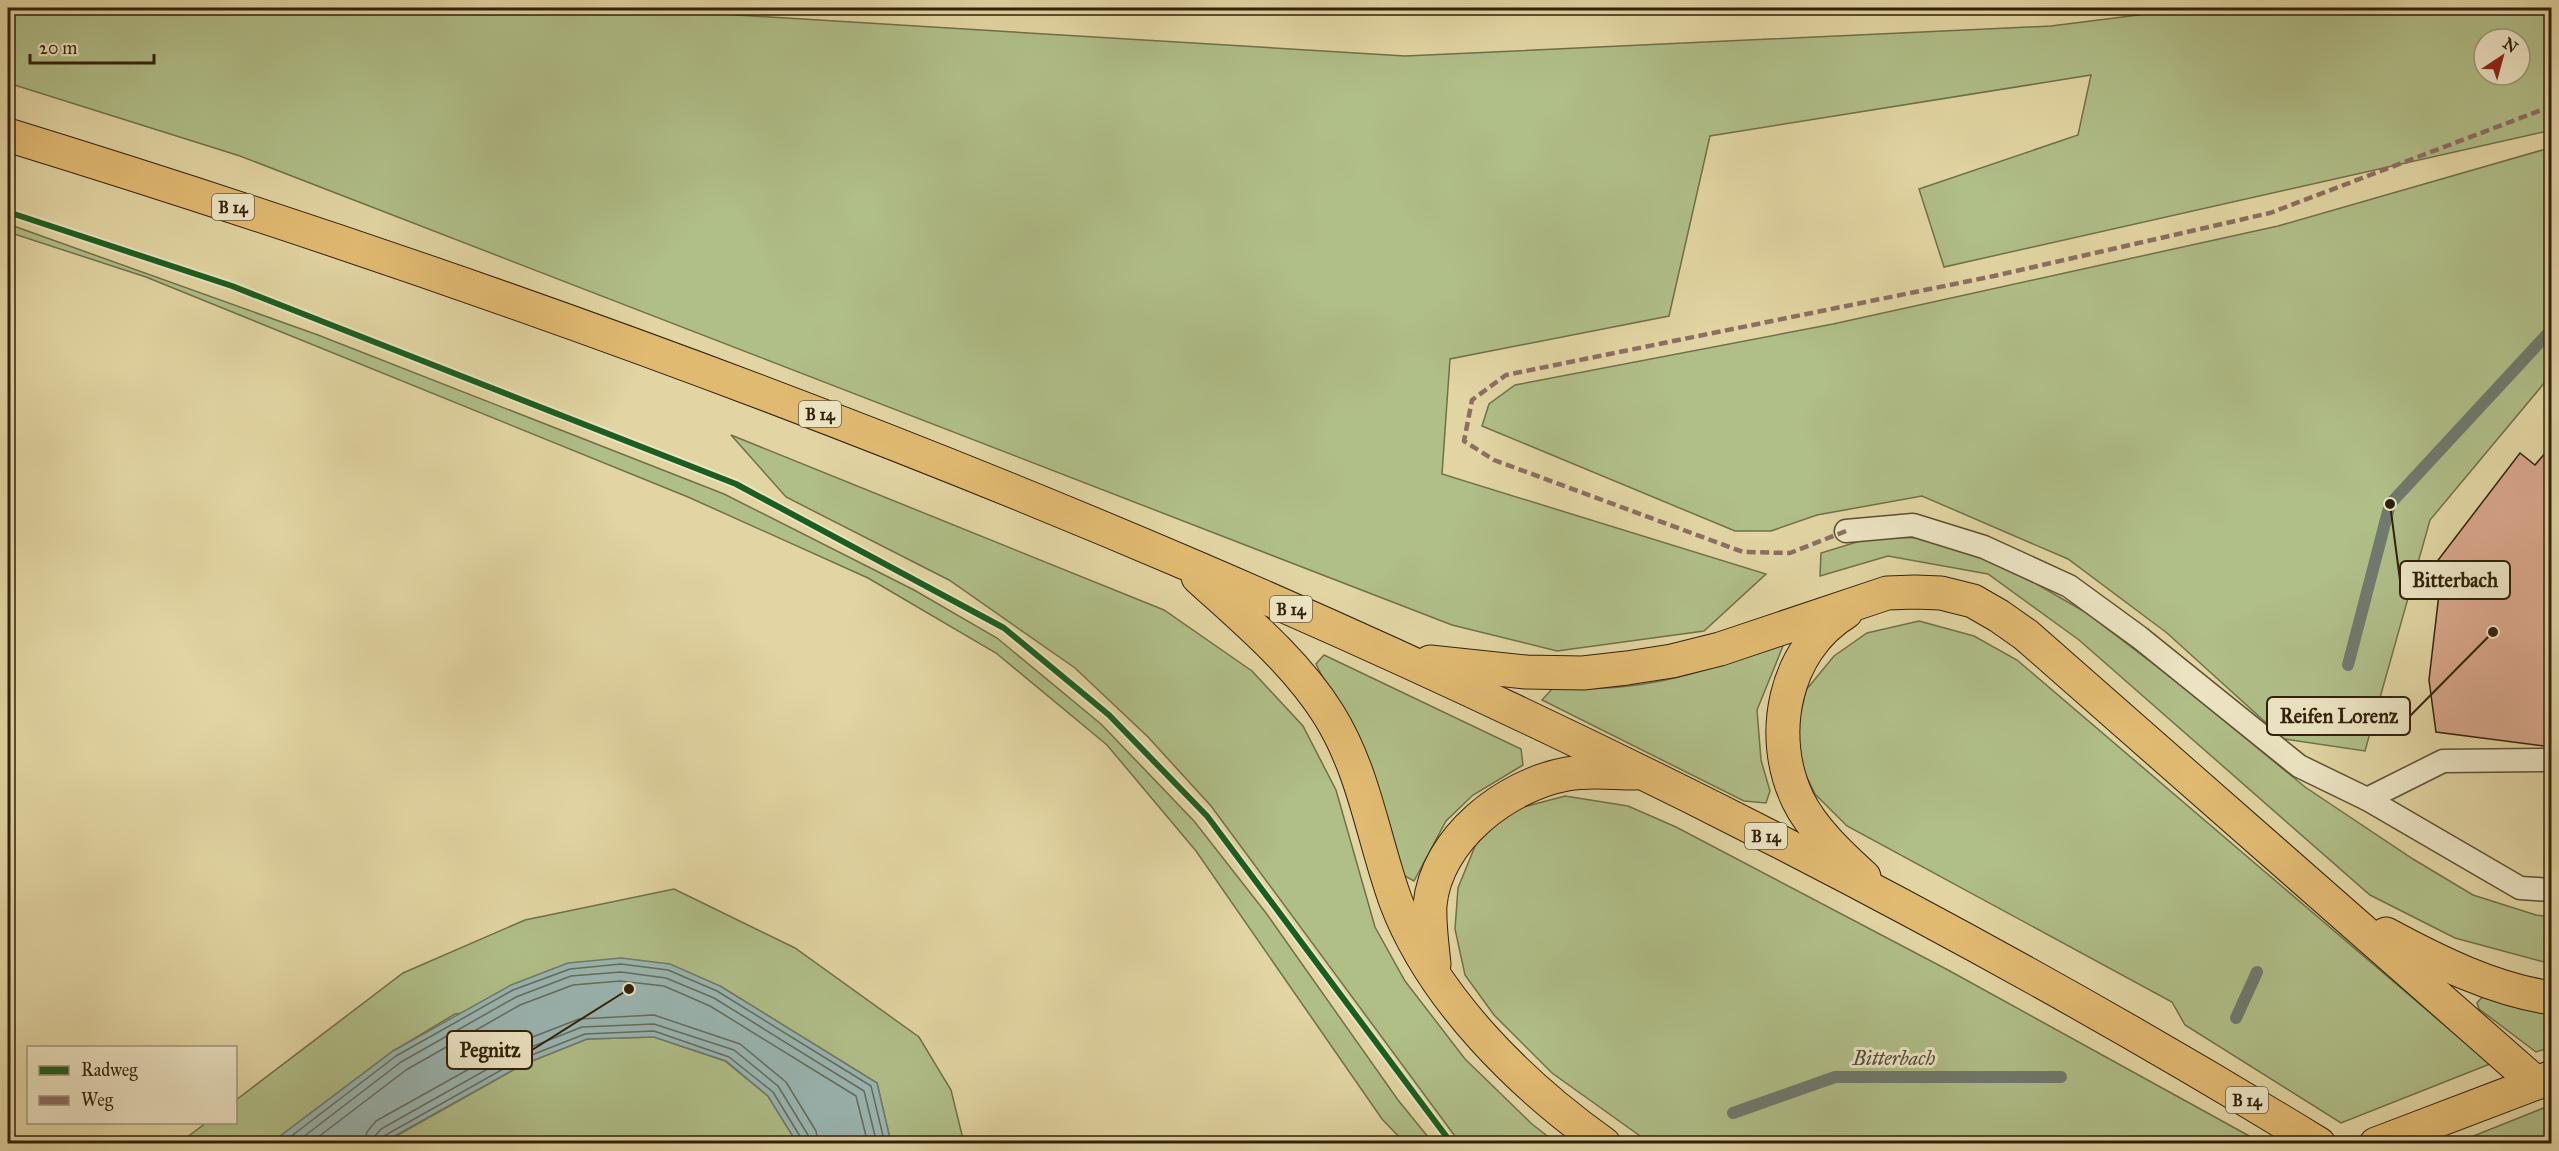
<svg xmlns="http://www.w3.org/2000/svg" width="2559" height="1151" viewBox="0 0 2559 1151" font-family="'IM FELL Great Primer',serif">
<rect width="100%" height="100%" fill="#e2d5a3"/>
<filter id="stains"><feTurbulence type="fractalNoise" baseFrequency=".00333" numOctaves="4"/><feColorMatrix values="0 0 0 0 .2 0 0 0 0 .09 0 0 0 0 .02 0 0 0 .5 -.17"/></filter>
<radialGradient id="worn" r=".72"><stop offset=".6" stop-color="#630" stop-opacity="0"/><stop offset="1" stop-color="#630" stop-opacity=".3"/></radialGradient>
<g fill="#b0be88" stroke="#707048" stroke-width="1.5" fill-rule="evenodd">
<path d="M8,8H702L736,15L1405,56L2051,26L2194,8H2551L2552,130L1944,267L1919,189L2078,135L2091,75L1710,136L1669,316L1450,359L1442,474L1766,574L1704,631L1557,651L1452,625L240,156L8,83ZM2484,39H2520V75H2484Z"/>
<polygon points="2546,149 2552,156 2551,375 2430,520 2365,751 2284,739 2167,633 2068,559 1922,496 1817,515 1771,531 1735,531 1482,426 1489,404 1515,385 1833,324 2278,226"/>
<polygon points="8,224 318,335 724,494 914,590 997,638 1101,724 1194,821 1266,913 1398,1100 1433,1143 1405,1143 1382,1119 1196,851 1107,745 996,653 868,578 688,497 146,277 8,232"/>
<polygon points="731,435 1164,610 1252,671 1303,726 1336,790 1375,927 1405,981 1465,1059 1532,1124 1556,1143 1460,1143 1211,806 1148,737 1075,668 949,580 786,497"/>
<polygon points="1873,537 1928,538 1986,555 2085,612 2176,681 2305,787 2413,859 2473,895 2536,915 2551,917 2551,964 2455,938 2370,895 2079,640 1988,574 1888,556 1820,576 1821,553"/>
<polygon points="1919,621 1974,636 2017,660 2490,1064 2341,1123 2185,1025 2172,1002 1847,826 1815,794 1802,767 1797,729 1806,690 1834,656 1867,633"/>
<path d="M1769,645L1783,646L1757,710L1761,760L1770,791L1766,803L1744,801L1542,700L1553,688C1603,691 1656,685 1704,670C1726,663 1748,653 1769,645Z"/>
<path d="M1324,655L1521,749L1523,765L1473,795L1446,821L1414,881L1403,875C1391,824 1376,775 1353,727C1343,705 1326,687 1316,664Z"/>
<polygon points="1565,796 1628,806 1676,827 1948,970 2262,1143 1650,1143 1552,1073 1494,1015 1465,975 1455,929 1458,888 1478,839 1516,809"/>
<polygon points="674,889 795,948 919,1037 951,1090 964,1143 891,1143 877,1083 720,986 455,1014 393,1051 271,1143 178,1144 206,1123 236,1122 236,1100 403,973 525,920"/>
<polygon points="2484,995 2551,1013 2551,1047 2536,1052 2479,1009 2477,1003"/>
<polygon points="654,1037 725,1061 768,1096 797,1143 382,1144 522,1065 587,1039"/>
<polygon points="2551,1105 2551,1143 2456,1143"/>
</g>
<polygon fill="#9ab6b2" stroke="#707a6e" stroke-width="1.5" points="621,958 670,964 720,986 877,1083 891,1143 797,1143 768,1096 726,1061 654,1037 587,1039 522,1065 382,1143 271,1143 393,1051 511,985 568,963"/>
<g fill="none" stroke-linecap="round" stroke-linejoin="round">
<g stroke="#666c5e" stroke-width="1.5">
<polyline points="281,1144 396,1056 513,990 570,969 621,964 668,970 717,991 871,1086 885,1144"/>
<polyline points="294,1144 401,1062 516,997 571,976 621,972 666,978 714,998 864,1091 877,1144"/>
<polyline points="309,1144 406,1070 520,1005 573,985 620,981 664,986 710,1006 856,1096 868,1144"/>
<polyline points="364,1144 367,1132 376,1121 512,1045 579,1019 654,1015 740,1044 786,1082 816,1131 818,1144"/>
<polyline points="373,1144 375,1136 381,1129 516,1053 582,1027 654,1024 734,1050 778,1086 808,1135 809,1144"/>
<polyline points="381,1144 384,1136 519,1060 585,1034 654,1031 729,1057 773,1092 801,1138 802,1144"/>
</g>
<g stroke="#707a6e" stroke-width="12">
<polyline points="2348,665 2390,504 2552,329"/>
<polyline points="2236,1018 2257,972"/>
<polyline points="1733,1113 1835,1077 2061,1077"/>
</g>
</g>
<polygon fill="#d8a68b" stroke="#312109" stroke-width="1.5" points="2552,445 2552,747 2436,732 2429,680 2440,585 2429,572 2520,453 2535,465"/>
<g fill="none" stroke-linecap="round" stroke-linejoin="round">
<defs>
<g id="service">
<polyline points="1846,531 1913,525 1984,547 2069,586 2139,637 2299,766 2367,799 2520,888 2552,890"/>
<polyline points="2367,799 2443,761 2552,760"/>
</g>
<g id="primary">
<path d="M8,135C812,383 1599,703 2319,1144"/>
<path d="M1198,577C1245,620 1295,661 1329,715C1365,773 1373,839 1396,902C1433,999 1521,1085 1604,1144"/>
<path d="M1846,612C1784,650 1767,736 1798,800C1812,829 1840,855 1864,877"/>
<polyline points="1430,662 1526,672 1583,673 1627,668 1672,661 1720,649 1887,593 1915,592 1941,593 1973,601 1999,616 2026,635 2536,1083"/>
<path d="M2386,934C2436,961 2494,990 2552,998"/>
<path d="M1434,964C1432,944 1429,924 1430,905C1436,839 1506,785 1567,774C1589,770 1613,773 1635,773"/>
<polyline points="2376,1144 2552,1077"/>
</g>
</defs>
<use href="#service" stroke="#5d4e30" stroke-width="25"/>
<use href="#primary" stroke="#312109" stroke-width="35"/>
<use href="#service" stroke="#ece4c3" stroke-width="22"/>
<use href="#primary" stroke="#e1ba72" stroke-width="33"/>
<polyline stroke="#8d6e63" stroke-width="4.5" stroke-dasharray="9 4.5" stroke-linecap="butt" points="1846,531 1790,553 1743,552 1494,460 1464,441 1472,400 1506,375 1994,276 2270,213 2552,106"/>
<defs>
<polyline id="cycleway" points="8,212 232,286 736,484 1004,628 1109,715 1207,816 1452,1144"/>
</defs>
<use href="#cycleway" stroke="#ece4c3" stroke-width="10"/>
<use href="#cycleway" stroke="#1b5e20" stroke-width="6"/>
</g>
<g text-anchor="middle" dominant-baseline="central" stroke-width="6" stroke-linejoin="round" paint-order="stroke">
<g fill="#ece4c3" stroke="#695c41" stroke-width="1.5">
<rect x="212" y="194" width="42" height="26" rx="4.5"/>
<rect x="799" y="401" width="42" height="26" rx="4.5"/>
<rect x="1270" y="596" width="42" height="26" rx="4.5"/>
<rect x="1745" y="823" width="42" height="26" rx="4.5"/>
<rect x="2226" y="1087" width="42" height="26" rx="4.5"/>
</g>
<g font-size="16" font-weight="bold" fill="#312109">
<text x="233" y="207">B 14</text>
<text x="820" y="414">B 14</text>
<text x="1291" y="609">B 14</text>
<text x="1766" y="836">B 14</text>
<text x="2247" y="1100">B 14</text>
</g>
<g font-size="20" font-style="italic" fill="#504e3c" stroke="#ece4c3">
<text x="1894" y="1058">Bitterbach</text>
</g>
</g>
<path fill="none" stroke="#312109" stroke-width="2" d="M2390 504L2400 580M2493 632L2410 716M629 989L532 1050"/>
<g fill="#312109" stroke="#ece4c3" stroke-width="2">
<circle cx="2390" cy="504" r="6"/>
<circle cx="2493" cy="632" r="6"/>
<circle cx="629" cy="989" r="6"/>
</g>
<g fill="#ece4c3" stroke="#312109" stroke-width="2">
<rect x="2400" y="561" width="110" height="38" rx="6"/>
<rect x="2267" y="697" width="143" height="38" rx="6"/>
<rect x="447" y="1031" width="85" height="38" rx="6"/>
</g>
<g font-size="20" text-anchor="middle" font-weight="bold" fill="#312109">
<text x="2455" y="587">Bitterbach</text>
<text x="2339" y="723">Reifen Lorenz</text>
<text x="490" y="1057">Pegnitz</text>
</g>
<rect width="2559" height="1151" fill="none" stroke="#e2d5a3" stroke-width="30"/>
<rect x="9" y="9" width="2541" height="1133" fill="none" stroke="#312109" stroke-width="3"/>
<rect x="15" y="15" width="2529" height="1121" fill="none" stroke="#312109" stroke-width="1.5"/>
<rect x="27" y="1046" width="210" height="78" fill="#ece4c3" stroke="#a19679" stroke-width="1.5"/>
<rect x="39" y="1066" width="30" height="9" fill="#1b5e20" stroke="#a19679" stroke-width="1.5"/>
<text x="81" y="1076" font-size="18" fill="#312109">Radweg</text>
<rect x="39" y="1096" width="30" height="9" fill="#8d6e63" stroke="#a19679" stroke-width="1.5"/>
<text x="81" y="1106" font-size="18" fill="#312109">Weg</text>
<g transform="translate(2502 57) rotate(36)"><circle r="28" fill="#ece4c3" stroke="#a19679" stroke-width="1.5"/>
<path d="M0-4.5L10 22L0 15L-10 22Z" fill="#8f2418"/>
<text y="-9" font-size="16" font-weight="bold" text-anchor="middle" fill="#312109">N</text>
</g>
<path d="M30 54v9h124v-9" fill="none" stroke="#312109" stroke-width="3"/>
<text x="39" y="54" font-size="18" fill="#312109" stroke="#ece4c3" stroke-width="4.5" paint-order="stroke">20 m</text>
<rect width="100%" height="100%" filter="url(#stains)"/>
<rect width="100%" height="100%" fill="url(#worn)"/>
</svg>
